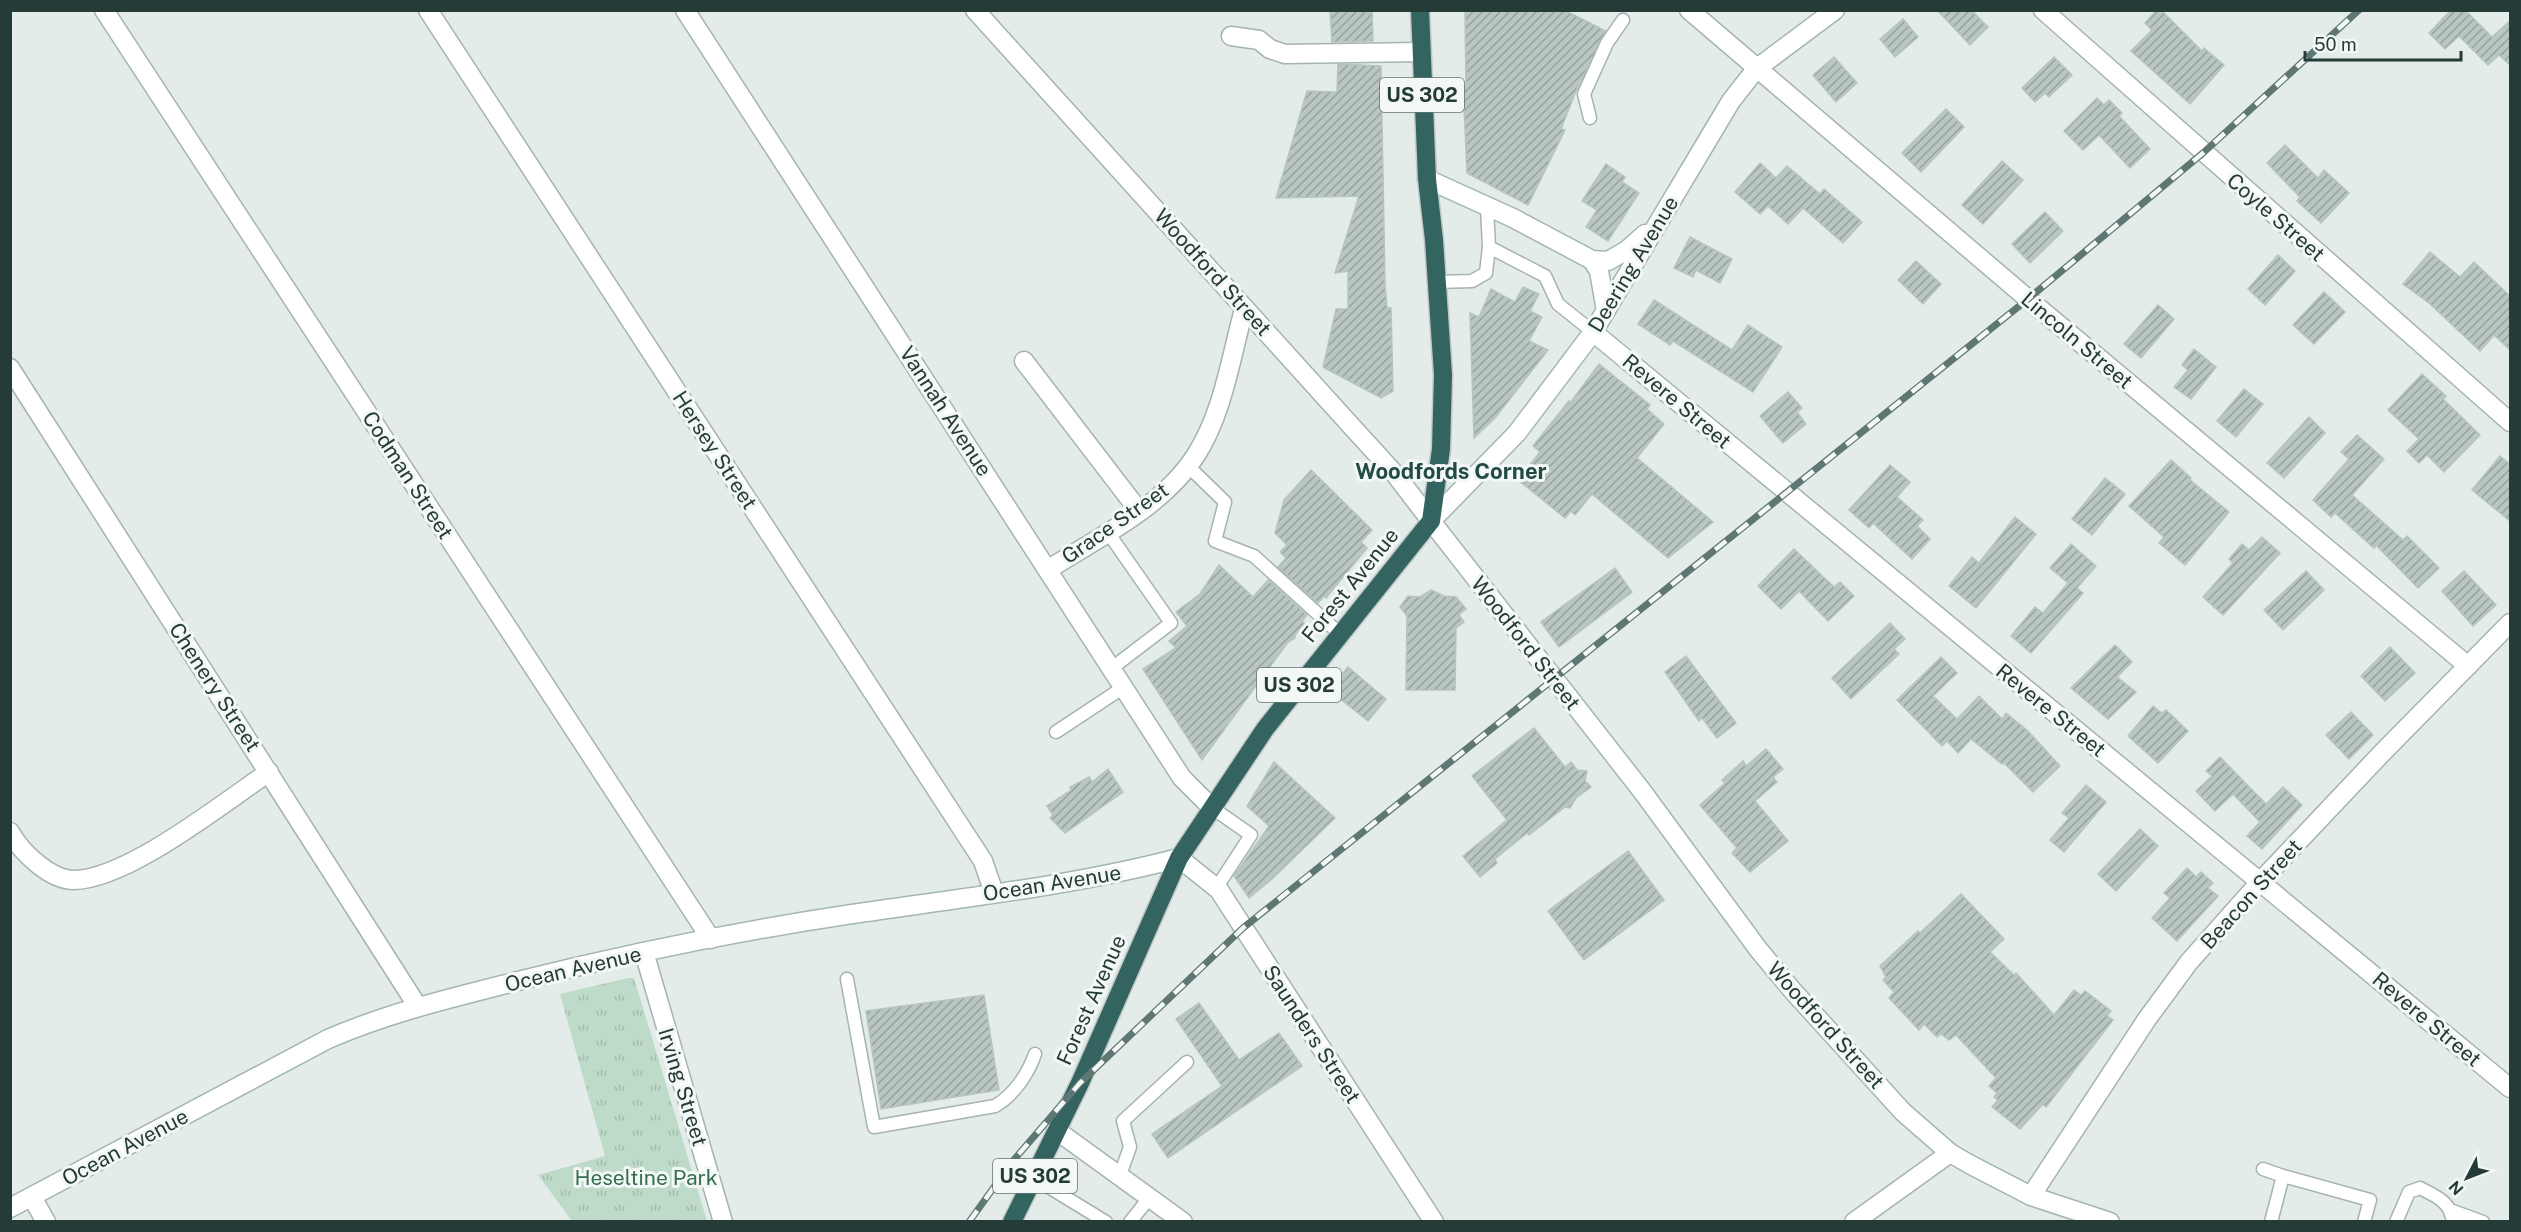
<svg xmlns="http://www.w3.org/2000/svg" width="2521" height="1232" viewBox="0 0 2521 1232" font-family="'Public Sans',sans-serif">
<defs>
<pattern id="grass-tufts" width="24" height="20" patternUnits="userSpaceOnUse" patternTransform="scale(1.5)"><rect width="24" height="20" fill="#bedac9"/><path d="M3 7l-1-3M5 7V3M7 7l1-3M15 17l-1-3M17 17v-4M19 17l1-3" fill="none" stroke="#a3bcad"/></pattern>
<pattern id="building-hatch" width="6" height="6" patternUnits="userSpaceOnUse" patternTransform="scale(1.5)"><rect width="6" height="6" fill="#b9c6c2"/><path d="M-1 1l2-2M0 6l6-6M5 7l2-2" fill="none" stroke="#96a29e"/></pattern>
</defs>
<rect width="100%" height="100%" fill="#e3ece9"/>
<polygon fill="url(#grass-tufts)" points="628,978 634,978 707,1221 572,1221 538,1175 605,1156 560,994"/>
<g fill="url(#building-hatch)" stroke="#b6c5c0" stroke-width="1.5">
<polygon points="1330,10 1372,10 1373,41 1332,42"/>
<polygon points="1465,10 1564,10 1606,31 1576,91 1561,129 1565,130 1528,205 1467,173 1463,85 1466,86"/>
<polygon points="1937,10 1971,10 1988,27 1970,45"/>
<polygon points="2157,10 2161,10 2202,51 2204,48 2224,65 2190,104 2131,51 2152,30 2145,23"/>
<polygon points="2451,10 2465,10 2492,37 2511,20 2511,66 2499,55 2488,65 2459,36 2445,49 2429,33"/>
<polygon points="1903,19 1918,37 1895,57 1880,39"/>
<polygon points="1834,57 1857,83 1836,102 1813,75"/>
<polygon points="2054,57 2072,75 2049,97 2045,93 2035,102 2022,88"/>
<polygon points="1338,64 1381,66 1385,284 1387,308 1391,308 1393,391 1381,398 1323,367 1336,309 1348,309 1348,271 1335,273 1359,196 1276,198 1307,91 1337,92"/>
<polygon points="2097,98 2104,105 2109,100 2122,113 2119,116 2150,149 2130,168 2099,135 2083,150 2064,131"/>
<polygon points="1946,109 1964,127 1921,172 1902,153"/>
<polygon points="2285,145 2318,178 2324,170 2349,193 2321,223 2297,201 2300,197 2267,163"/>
<polygon points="2002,161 2023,180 1983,224 1962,205"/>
<polygon points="1760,163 1776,178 1787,166 1820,194 1824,189 1862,222 1843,243 1803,208 1788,224 1768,206 1760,214 1735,192"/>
<polygon points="1606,164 1625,177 1622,182 1639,193 1608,241 1586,227 1597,210 1582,201"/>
<polygon points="2045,212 2063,231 2030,263 2012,244"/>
<polygon points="1690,237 1732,259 1720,283 1696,270 1693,277 1674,268"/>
<polygon points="2430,252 2460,277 2474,262 2511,297 2511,351 2494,335 2480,351 2429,303 2403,284"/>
<polygon points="2278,255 2295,271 2265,305 2248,289"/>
<polygon points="1916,261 1941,284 1923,304 1898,280"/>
<polygon points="1523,287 1539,294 1530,311 1542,317 1529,341 1548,350 1495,418 1474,438 1470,313 1479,317 1491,289 1515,302"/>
<polygon points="2324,292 2345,312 2314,344 2293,325"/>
<polygon points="1654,300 1732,350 1748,325 1782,347 1753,392 1673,341 1670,345 1638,324"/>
<polygon points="2158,305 2174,319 2141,358 2124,344"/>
<polygon points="2194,349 2216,367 2191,399 2174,387 2188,370 2182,365"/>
<polygon points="1599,364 1650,405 1647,409 1664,424 1637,458 1713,522 1668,558 1592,494 1575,515 1571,511 1565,518 1518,480 1540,452 1533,446 1569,401 1570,403"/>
<polygon points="2422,374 2446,396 2443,399 2480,435 2444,472 2427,455 2419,463 2407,451 2419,439 2388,410"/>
<polygon points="2244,389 2263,404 2236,437 2217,421"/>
<polygon points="1788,392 1802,408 1797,412 1806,424 1783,443 1760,416"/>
<polygon points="2309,417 2325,433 2284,478 2267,463"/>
<polygon points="2357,435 2384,459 2352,495 2403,540 2407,536 2439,568 2418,588 2376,545 2374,548 2335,513 2331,517 2313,500 2349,459 2341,452"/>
<polygon points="2500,456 2511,465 2511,522 2472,490"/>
<polygon points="2171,460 2191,478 2190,480 2229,512 2185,565 2159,543 2164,537 2129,506"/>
<polygon points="1890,465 1910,482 1897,497 1923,520 1917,526 1930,539 1912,559 1873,523 1869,528 1849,510"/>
<polygon points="1311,470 1372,530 1361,542 1367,548 1326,598 1324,596 1318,603 1278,567 1286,558 1280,552 1287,545 1275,533 1284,500"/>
<polygon points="2105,478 2125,494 2092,535 2072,519"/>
<polygon points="2015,517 2036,534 1976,608 1949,586 1972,557 1979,563"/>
<polygon points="2262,537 2280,553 2223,615 2203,597 2233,563 2229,559 2242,544 2249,550"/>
<polygon points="2071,544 2096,566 2077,588 2083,593 2031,653 2011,636 2035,607 2043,613 2068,583 2050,568"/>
<polygon points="1794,549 1834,587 1840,582 1854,596 1828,621 1799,591 1781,609 1758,586"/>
<polygon points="1219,565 1253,597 1268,580 1307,615 1302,621 1306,625 1295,635 1295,638 1288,642 1202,760 1143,669 1176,648 1169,641 1187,626 1176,612 1200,594"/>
<polygon points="1615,568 1632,592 1559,647 1541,622"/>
<polygon points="2306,571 2324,590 2283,630 2264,610"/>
<polygon points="2464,571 2496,605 2473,626 2442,591"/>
<polygon points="1431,590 1444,596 1456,597 1466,609 1459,615 1464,622 1456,628 1455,690 1406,690 1407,616 1400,607 1408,596 1420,597"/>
<polygon points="1890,623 1905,639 1894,649 1899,654 1851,699 1832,678"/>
<polygon points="2115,645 2132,662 2117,677 2136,692 2108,719 2071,688"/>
<polygon points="2390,647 2415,673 2385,701 2361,676"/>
<polygon points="1686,656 1736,723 1717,738 1702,718 1699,721 1665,672"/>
<polygon points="1941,657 1957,673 1933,696 1957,719 1979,696 2002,719 2006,713 2028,731 2060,766 2033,792 2003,762 2002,764 1971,739 1958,753 1947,741 1942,746 1897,700"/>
<polygon points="1348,667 1386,699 1368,721 1329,690"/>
<polygon points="2153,706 2162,713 2166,710 2188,731 2158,763 2128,736"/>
<polygon points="2351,712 2373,735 2349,759 2326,735"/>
<polygon points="1534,728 1565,767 1571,762 1577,770 1587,771 1585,781 1591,787 1576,798 1570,808 1565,807 1529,835 1527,833 1495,859 1497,863 1480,877 1463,856 1507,820 1472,776"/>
<polygon points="1766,749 1783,769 1773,777 1777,782 1755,801 1788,841 1750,872 1732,853 1737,848 1700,805 1725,783 1722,780 1743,761 1746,766"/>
<polygon points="2220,757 2266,804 2283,787 2302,805 2262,849 2247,836 2260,822 2233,794 2215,811 2196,791 2212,776 2206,771"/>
<polygon points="1274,762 1335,818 1272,879 1249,898 1234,876 1269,826 1247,806"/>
<polygon points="1108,769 1123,792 1065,833 1050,818 1053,815 1047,806 1071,790 1070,787 1089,777 1092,782"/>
<polygon points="2086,785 2106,802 2064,852 2050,840 2069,818 2062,813"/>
<polygon points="2140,829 2158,846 2116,891 2098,874"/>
<polygon points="1628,851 1664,900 1584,960 1548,911"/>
<polygon points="2187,868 2196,877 2201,872 2213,883 2208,888 2218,896 2177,941 2152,918 2170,898 2164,893"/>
<polygon points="1961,894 2004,939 1990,952 2014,975 2016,973 2054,1015 2074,990 2081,995 2085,991 2111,1011 2107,1016 2113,1020 2046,1107 2043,1104 2020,1129 1992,1107 1998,1100 1994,1097 1997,1093 1989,1086 1996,1078 1956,1035 1949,1040 1941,1034 1937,1037 1924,1024 1919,1030 1889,998 1894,992 1883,980 1886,977 1880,966 1918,931 1920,933"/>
<polygon points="984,995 999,1090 881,1109 866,1011"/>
<polygon points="1199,1003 1239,1060 1279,1033 1302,1066 1168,1158 1152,1134 1222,1086 1176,1019"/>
</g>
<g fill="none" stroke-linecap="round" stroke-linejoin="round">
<defs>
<g id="lane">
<polyline points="1590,118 1584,94 1607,43 1623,20"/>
<polyline points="1487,207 1489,247"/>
<polyline points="1437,282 1472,281 1486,273 1489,247 1545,276 1558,304 1593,332"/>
<polyline points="1188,466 1225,502 1215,541 1254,556 1339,633"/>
<polyline points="1107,531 1171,623 1112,668"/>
<polyline points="1056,732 1124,687"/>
<polyline points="1211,807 1251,835 1217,887"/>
<path d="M847,979L874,1127L995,1106C1014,1095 1028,1074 1035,1054"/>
<polyline points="2263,1169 2283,1176"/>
<polyline points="1120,1175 1130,1147 1123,1121 1187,1062"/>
<polyline points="1034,1178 1106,1222"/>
<polyline points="2450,1210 2483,1222"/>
<polyline points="1130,1222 1150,1197"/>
<polyline points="2271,1222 2283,1176 2370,1200 2364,1222"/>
<path d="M2396,1222L2409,1192L2420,1188C2437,1197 2450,1201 2453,1222"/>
</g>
<g id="street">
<polyline points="104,10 711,939"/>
<polyline points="428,10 983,861 994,893"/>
<polyline points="685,10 1182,778 1211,807"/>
<polyline points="975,10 1344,418 1395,474 1431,521"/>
<polyline points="1689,10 2028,299 2468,666"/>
<polyline points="2043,10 2510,422"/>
<polyline points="1231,36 1259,40 1270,49 1285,54 1420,52"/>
<polyline points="1593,332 2510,1088"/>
<polyline points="1024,361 1139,511"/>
<polyline points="10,368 418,1007"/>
<path d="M1049,569C1099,537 1163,507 1196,455C1223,413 1231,357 1244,309"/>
<path d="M10,832C21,852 50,880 74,880C128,879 223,803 269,772"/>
<polyline points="1179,858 1219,890 1434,1222"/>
<polyline points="644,952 723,1222"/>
<polyline points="1056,1130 1183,1222"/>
<polyline points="2031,1196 2147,1019 2189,962 2260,882 2382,753 2510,623"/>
<polyline points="32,1197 46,1222"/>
<polyline points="1854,1222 1950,1153"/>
</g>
<g id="secondary">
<polyline points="1835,10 1756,69 1731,101 1593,332 1517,433 1431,521 1642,791 1758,949 1792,990 1903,1112 1950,1153 1971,1165 2031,1196 2110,1222"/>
<polyline points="1427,179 1513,218 1592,260 1608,261 1627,250 1645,234"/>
<polyline points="1592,260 1599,271 1606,311"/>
<path d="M10,1208L328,1039C388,1013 451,998 514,982C625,954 739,931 852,914C961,898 1072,886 1179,858"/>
</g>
<polyline id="highway" points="1012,1222 1080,1083 1179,858 1265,729 1431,521 1441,449 1443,375 1434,240 1427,179 1420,10"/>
</defs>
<use href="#lane" stroke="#a6b3b0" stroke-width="15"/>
<use href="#street" stroke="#a6b3b0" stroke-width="21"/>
<use href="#secondary" stroke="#a3b6b1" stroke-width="21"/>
<use href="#highway" stroke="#c2c8c7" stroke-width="21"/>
<use href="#lane" stroke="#fff" stroke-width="12"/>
<use href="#street" stroke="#fff" stroke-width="18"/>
<use href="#secondary" stroke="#fff" stroke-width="18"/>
<use href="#highway" stroke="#336460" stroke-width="18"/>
<defs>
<polyline id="rail" points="969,1222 1012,1162 1080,1083 1243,928 2028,299 2203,153 2359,10"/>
</defs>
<use href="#rail" stroke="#5f7773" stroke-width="7"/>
<use href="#rail" stroke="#f3f8f6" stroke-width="4.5" stroke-dasharray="14" stroke-linecap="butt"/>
</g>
<g text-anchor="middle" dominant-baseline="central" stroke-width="6" stroke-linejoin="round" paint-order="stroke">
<g fill="#f3f8f6" stroke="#637470" stroke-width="1.5">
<rect x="1380" y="78" width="84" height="34" rx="4.5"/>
<rect x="1257" y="668" width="84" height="34" rx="4.5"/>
<rect x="993" y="1159" width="84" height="34" rx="4.5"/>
</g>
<g font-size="20" font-weight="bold" fill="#253b37">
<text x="1422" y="95">US 302</text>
<text x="1299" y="685">US 302</text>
<text x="1035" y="1176">US 302</text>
</g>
<g font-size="21" fill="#253b37" stroke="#f3f8f6">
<text transform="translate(2276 217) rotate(41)">Coyle Street</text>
<text transform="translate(1633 264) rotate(-59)">Deering Avenue</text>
<text transform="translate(1213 272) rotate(48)">Woodford Street</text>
<text transform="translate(2077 340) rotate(40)">Lincoln Street</text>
<text transform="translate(1677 401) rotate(40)">Revere Street</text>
<text transform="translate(946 411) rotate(57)">Vannah Avenue</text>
<text transform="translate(715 450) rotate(57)">Hersey Street</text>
<text transform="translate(408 475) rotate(57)">Codman Street</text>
<text transform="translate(1115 523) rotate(-35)">Grace Street</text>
<text transform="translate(1350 585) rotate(-51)">Forest Avenue</text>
<text transform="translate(1526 643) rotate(52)">Woodford Street</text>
<text transform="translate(215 687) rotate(57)">Chenery Street</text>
<text transform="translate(2051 710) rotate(39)">Revere Street</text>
<text transform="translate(1052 883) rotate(-9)">Ocean Avenue</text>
<text transform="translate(2251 894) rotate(-48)">Beacon Street</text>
<text transform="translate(573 969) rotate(-13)">Ocean Avenue</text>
<text transform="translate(1091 1000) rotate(-66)">Forest Avenue</text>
<text transform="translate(2427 1019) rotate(40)">Revere Street</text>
<text transform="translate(1826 1025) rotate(48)">Woodford Street</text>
<text transform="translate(1312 1034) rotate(57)">Saunders Street</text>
<text transform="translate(683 1087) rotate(73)">Irving Street</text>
<text transform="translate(125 1147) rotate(-28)">Ocean Avenue</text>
</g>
<g font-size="21" fill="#336e50" stroke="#f3f8f6">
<text x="646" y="1177">Heseltine Park</text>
</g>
<g font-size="22" font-weight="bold" fill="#224b46" stroke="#f3f8f6">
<text x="1451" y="471">Woodfords Corner</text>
</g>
</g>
<rect width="2521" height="1232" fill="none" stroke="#253b37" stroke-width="24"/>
<g transform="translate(2467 1178) rotate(228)" stroke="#f3f8f6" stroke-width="4.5" paint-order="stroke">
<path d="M0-4.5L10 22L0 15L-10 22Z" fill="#253b37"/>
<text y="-9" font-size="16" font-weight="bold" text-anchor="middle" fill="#253b37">N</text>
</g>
<path d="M2305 51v9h156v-9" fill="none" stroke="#253b37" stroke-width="3"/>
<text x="2314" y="51" font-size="18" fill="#253b37" stroke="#f3f8f6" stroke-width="4.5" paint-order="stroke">50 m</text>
</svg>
